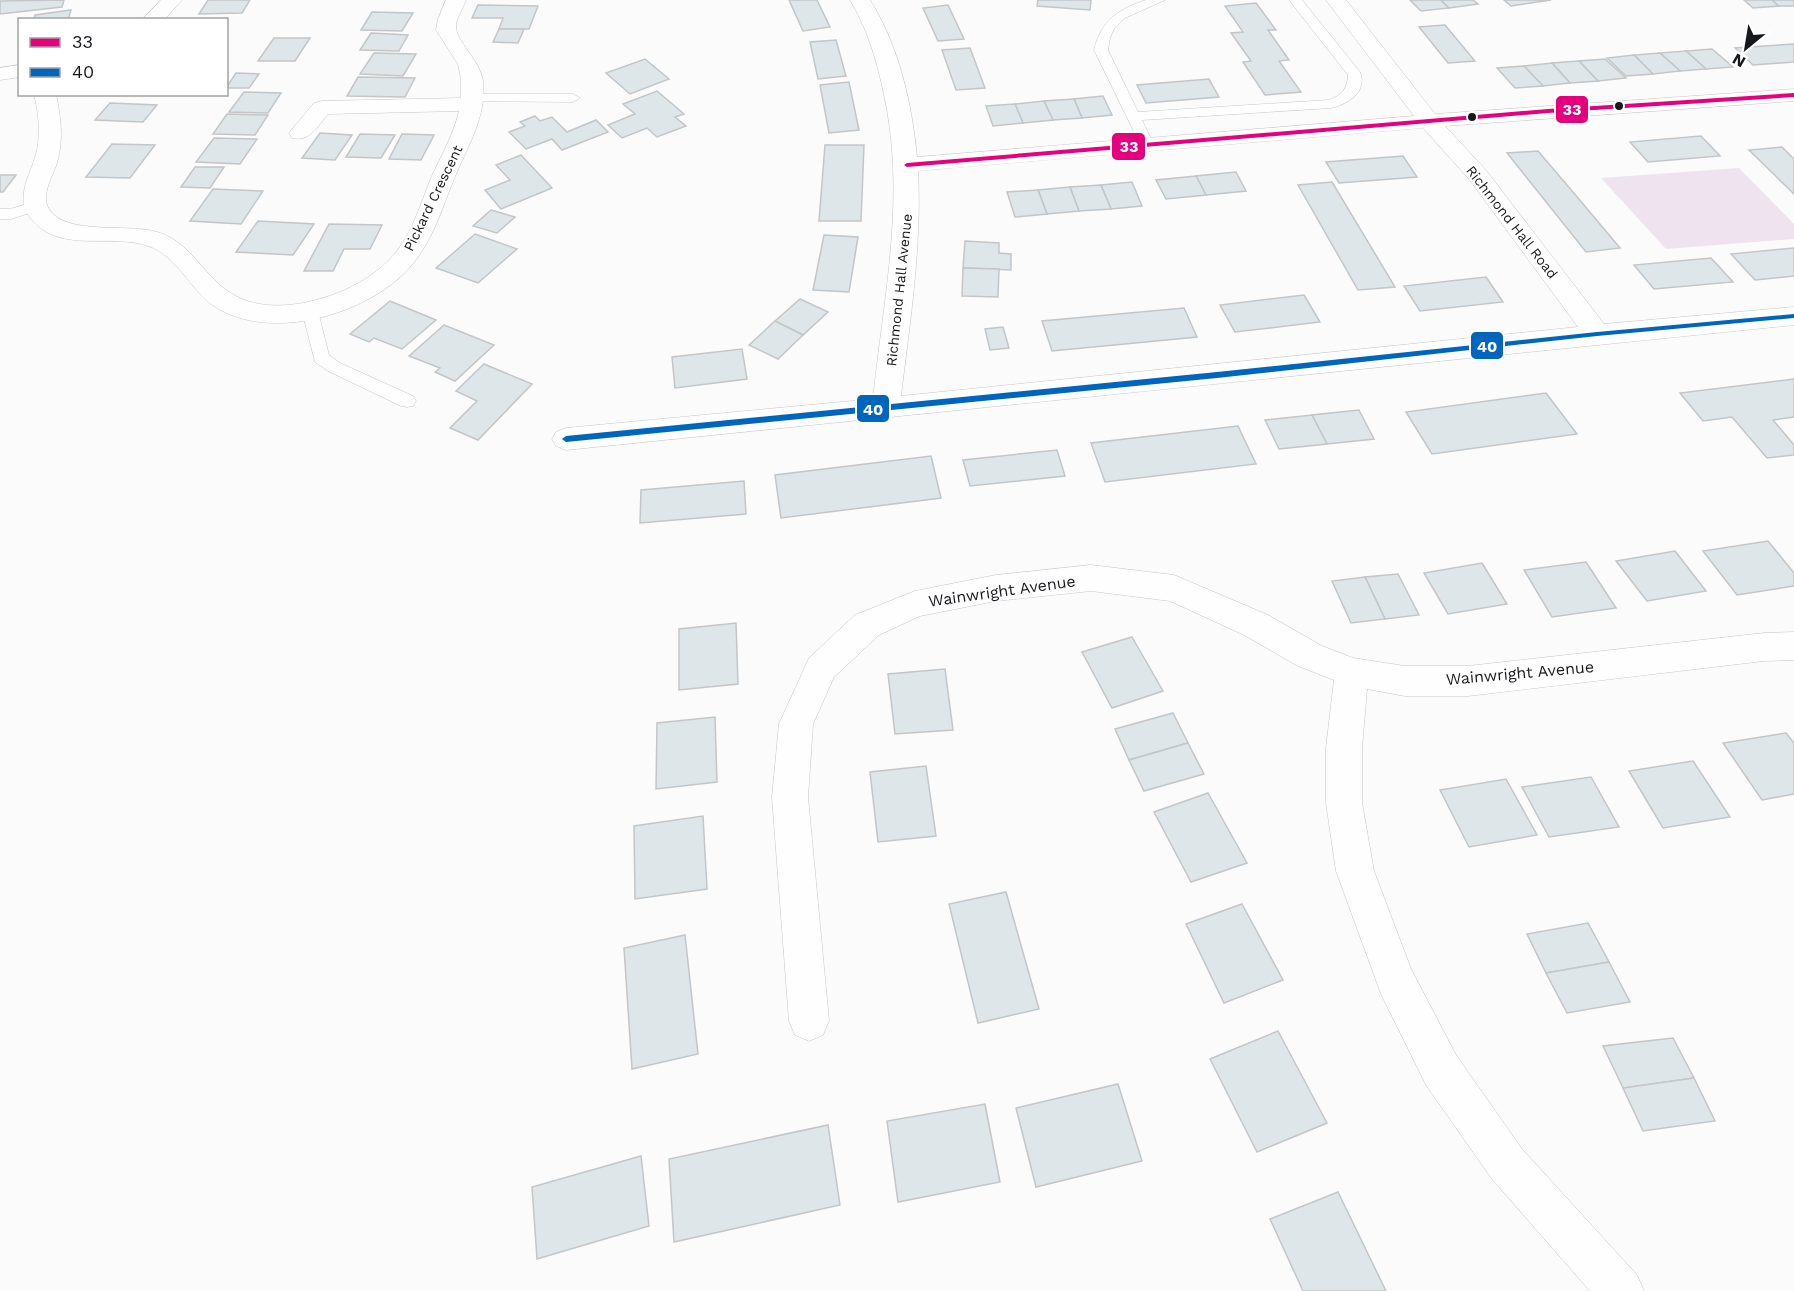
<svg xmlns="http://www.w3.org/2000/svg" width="1794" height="1291" viewBox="0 0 1794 1291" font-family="'Work Sans',sans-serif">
<rect width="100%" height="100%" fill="#fbfbfc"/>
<polygon fill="#eee3ee" points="1739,168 1794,224 1794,239 1666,249 1601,178"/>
<g fill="#dfe6ea" stroke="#c3c5c7" stroke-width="1.5">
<polygon points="64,0 62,7 0,14 0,1"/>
<polygon points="208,0 250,0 242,13 199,14"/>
<polygon points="789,0 817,0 830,27 803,31"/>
<polygon points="1038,0 1091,0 1090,10 1037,6"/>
<polygon points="1410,0 1441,0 1449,8 1421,11"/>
<polygon points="1441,0 1473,0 1478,4 1449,8"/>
<polygon points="1504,0 1551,0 1511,6"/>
<polygon points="1744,0 1772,0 1779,6 1753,8"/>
<polygon points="1772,0 1794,0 1794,6 1779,6"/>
<polygon points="1256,3 1276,30 1268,30 1289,60 1279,61 1301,92 1265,95 1243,62 1251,61 1231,33 1243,32 1225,6"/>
<polygon points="478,5 538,6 529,29 499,29 503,18 472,18"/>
<polygon points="948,5 964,39 938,41 923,8"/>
<polygon points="71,10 68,20 34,20 35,15"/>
<polygon points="372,12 413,13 402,31 361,30"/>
<polygon points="1445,25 1475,61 1448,63 1419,27"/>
<polygon points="499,29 524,29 518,43 493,42"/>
<polygon points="371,33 408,35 399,51 360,50"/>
<polygon points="274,38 310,38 295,61 258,61"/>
<polygon points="836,40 846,76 818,79 810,42"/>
<polygon points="1794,44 1794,62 1753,65 1735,48"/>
<polygon points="970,48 985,88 956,90 942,50"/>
<polygon points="1712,49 1733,67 1706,69 1686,51"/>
<polygon points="1686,51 1706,69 1680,71 1660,53"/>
<polygon points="374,53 416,54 403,76 360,74"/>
<polygon points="1660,53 1680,71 1653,74 1634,55"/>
<polygon points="1634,55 1653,74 1626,76 1607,58"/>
<polygon points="645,59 669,79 630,94 606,73"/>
<polygon points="1605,59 1626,78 1598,81 1579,61"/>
<polygon points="1579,61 1598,81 1570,83 1552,63"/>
<polygon points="1552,63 1570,83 1543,86 1524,66"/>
<polygon points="1524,66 1543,86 1515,88 1497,68"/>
<polygon points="236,73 259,74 249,88 226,88"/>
<polygon points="358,77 415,78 405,97 347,96"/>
<polygon points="1209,79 1219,97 1146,103 1137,85"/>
<polygon points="849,82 859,130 829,133 820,85"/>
<polygon points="657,91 684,114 675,117 686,126 657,137 647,128 622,138 608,125 635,114 623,104"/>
<polygon points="244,92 281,93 268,113 229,112"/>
<polygon points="1103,96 1112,115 1082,118 1074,99"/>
<polygon points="1074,99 1082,118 1053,120 1044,101"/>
<polygon points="1044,101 1053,120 1023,123 1015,104"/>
<polygon points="110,103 157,105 143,122 95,120"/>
<polygon points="1015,104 1023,123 993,126 986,106"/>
<polygon points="227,114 268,115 255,135 213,134"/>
<polygon points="535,116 540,121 552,117 567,132 596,120 608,132 562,150 552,139 526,149 509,132 525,126 520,122"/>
<polygon points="320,133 352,135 335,160 302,158"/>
<polygon points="360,134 395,135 381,158 346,157"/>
<polygon points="402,134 434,135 421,160 389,159"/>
<polygon points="1701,136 1720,156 1648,162 1630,142"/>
<polygon points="214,138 257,139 240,164 196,162"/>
<polygon points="112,144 155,145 130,178 86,177"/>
<polygon points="825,145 864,145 861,221 819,221"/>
<polygon points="1782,147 1794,159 1794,194 1749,150"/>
<polygon points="1538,151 1578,198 1620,248 1586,252 1507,153"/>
<polygon points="521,155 552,188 501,209 485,190 510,180 496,165"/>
<polygon points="1403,156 1417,177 1339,183 1326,162"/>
<polygon points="195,167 224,167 210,188 181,187"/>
<polygon points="1236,172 1246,191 1206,195 1196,176"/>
<polygon points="0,175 16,175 3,192 0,192"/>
<polygon points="1196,176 1206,195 1166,199 1156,180"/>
<polygon points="1132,182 1142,206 1111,209 1101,185"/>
<polygon points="1332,182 1395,287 1358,290 1298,185"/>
<polygon points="1101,185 1111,209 1079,211 1070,187"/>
<polygon points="1070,187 1079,211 1047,214 1038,190"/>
<polygon points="213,189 263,191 241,224 190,221"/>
<polygon points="1038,190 1047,214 1015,217 1007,192"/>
<polygon points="491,210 515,217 497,233 473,226"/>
<polygon points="258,221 314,224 293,255 236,252"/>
<polygon points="329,224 382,225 370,249 344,249 333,271 304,271"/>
<polygon points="475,234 517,249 478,283 436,268"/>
<polygon points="824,235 858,237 849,292 813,290"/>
<polygon points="965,241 999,243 999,253 1011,254 1011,270 963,268"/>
<polygon points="1794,248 1794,276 1755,280 1731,254"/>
<polygon points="1711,258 1733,282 1654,289 1634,265"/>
<polygon points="963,268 999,269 998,297 962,296"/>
<polygon points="1486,277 1503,302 1420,311 1404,286"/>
<polygon points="1304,295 1320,322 1235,332 1220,305"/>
<polygon points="800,299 828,312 803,335 775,321"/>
<polygon points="390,301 436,320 402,349 374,338 369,342 350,334"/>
<polygon points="1184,308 1197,337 1052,351 1042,321"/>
<polygon points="775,321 803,335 778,359 749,345"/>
<polygon points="444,325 494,345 455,381 435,372 440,368 409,356"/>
<polygon points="1003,327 1009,348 990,350 985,329"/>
<polygon points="742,349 747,379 675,388 672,357"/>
<polygon points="484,364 532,384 478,440 450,428 477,401 456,391"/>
<polygon points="1794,379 1794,417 1773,420 1794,445 1794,455 1767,458 1732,417 1703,421 1680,393"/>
<polygon points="1546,393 1577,434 1432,454 1406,412"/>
<polygon points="1359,410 1374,439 1327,444 1312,415"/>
<polygon points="1312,415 1327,444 1279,449 1265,420"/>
<polygon points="1238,426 1256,464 1105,482 1091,443"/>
<polygon points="1057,450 1065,476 970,486 963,460"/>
<polygon points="931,456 941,498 781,518 775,475"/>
<polygon points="744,481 746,514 640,523 641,490"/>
<polygon points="1768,541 1794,573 1794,586 1737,595 1703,551"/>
<polygon points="1675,551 1706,591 1647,601 1616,561"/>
<polygon points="1586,562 1616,608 1552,617 1524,570"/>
<polygon points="1482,563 1507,604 1448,614 1424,573"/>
<polygon points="1398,574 1419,615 1385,619 1365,577"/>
<polygon points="1365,577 1385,619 1351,623 1332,581"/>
<polygon points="736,623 738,684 679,690 679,629"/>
<polygon points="1132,637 1163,691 1112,708 1082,652"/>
<polygon points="945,669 953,730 895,734 888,674"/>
<polygon points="1173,713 1188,743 1129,760 1115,729"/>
<polygon points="715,717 717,782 656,789 657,723"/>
<polygon points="1786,733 1794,743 1794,794 1762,800 1723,743"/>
<polygon points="1188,743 1204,774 1144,791 1129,760"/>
<polygon points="1693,761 1730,817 1663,828 1629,771"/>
<polygon points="926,766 936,836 878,842 870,772"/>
<polygon points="1591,777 1619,827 1549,837 1522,787"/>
<polygon points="1506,779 1537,835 1469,847 1440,790"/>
<polygon points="1208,793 1247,863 1191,882 1154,812"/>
<polygon points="703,816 707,889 635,899 634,826"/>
<polygon points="1006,892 1039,1009 978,1023 949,904"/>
<polygon points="1242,904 1283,980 1224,1003 1186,924"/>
<polygon points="1588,923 1609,962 1546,973 1527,934"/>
<polygon points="685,935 698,1054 632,1069 624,948"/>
<polygon points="1609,962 1630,1002 1567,1013 1546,973"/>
<polygon points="1278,1031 1327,1123 1257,1152 1210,1059"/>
<polygon points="1673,1038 1694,1078 1623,1088 1603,1046"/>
<polygon points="1694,1078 1715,1121 1643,1131 1623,1088"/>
<polygon points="1118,1084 1142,1161 1036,1187 1016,1108"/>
<polygon points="985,1104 1000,1182 898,1202 887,1121"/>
<polygon points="828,1125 840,1205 674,1242 669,1159"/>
<polygon points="641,1156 649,1226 537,1259 532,1187"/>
<polygon points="1338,1192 1386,1291 1303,1291 1270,1219"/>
</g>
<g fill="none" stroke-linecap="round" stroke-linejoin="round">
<defs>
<g id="service">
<path d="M1146,0H1165L1125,18L1114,29L1110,38L1108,50L1138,112L1329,100C1342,95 1347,90 1348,75L1289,0H1302L1360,72C1368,92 1348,104 1331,108L1142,120L1153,143L1146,147L1141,146L1094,50C1101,21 1118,9 1146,0Z"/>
<polygon points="472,94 573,94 580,98 573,102 467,101 465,98 467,95"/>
<polygon points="34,202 42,207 39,210 11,219 0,219 0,209 10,209"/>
<polygon points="310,305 316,307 318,311 329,355 340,363 413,396 416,401 413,406 407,407 401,406 328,371 315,362 302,311 304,307"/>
</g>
<g id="minor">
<polygon points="161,0 182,0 164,20 142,20"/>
<path d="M446,0H466C463,8 457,17 456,25C455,42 480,59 483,81C487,117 467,147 454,179C443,206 435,233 418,257C380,312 272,345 214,306C190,290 177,255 148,246C112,233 61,254 32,220C11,196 35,170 38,144C40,127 38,111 34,94H56C61,118 64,142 56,166C51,178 41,197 49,209C65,236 129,223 157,232C193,242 204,280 236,296C256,307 281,307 303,303C340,296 380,277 402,244C415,224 422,200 431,178C441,156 453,136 459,111L328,114C317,127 310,142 292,138L289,133L314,103L322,101L461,98V79L458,64L436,30L438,19Z"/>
<path d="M850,0H870C899,46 912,104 917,157L1414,116L1326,0H1346L1435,114L1794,89V101L1445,126L1485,169L1604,324L1794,307V325L566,450L556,446L552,439L556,432L566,428L873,399C884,294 907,194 883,90C876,58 867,28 850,0ZM1423,128L1469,179L1578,327L901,396C910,321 922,246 918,171Z"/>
<polygon points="20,65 20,77 0,80 0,68"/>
<polygon points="1091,565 1174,575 1268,615 1322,646 1353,658 1405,666 1468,666 1764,633 1794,632 1794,660 1764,661 1468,696 1405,696 1367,689 1362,748 1362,803 1374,871 1411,969 1456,1055 1522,1149 1637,1275 1644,1291 1590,1291 1492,1179 1426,1085 1381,994 1336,871 1326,803 1326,748 1334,680 1298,666 1244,635 1170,601 1091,591 996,601 920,616 879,635 834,677 813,724 808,797 829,1021 823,1035 809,1041 795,1035 789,1021 772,797 779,724 809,658 855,615 915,591 996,575"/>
</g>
</defs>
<use href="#service" stroke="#c4c5c7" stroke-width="1"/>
<use href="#minor" stroke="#c4c5c7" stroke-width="1"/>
<use href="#service" fill="#fefeff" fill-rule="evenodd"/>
<use href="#minor" fill="#fefeff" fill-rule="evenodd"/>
<defs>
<polygon id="bus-1" points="1794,93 1794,97 1548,113 907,167 904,165 907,163 1548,109"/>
<polygon id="bus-2" points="1794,314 1794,318 1597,336 1217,378 566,442 562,439 566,436 1217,372 1597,332"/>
</defs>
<use href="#bus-1" stroke="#fff" stroke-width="5"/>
<use href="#bus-2" stroke="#fff" stroke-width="5"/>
<use href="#bus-1" fill="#e5007d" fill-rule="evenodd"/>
<use href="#bus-2" fill="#0065bd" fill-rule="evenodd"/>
</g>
<g fill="#16181b" stroke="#fff" stroke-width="2">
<circle cx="1619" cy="106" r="5"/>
<circle cx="1472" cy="117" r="5"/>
</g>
<g text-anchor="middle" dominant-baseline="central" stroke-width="4.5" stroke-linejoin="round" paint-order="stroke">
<g font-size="14" fill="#16181b" stroke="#fff">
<text transform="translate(433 198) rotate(-64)">Pickard Crescent</text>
<text transform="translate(1512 222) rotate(52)">Richmond Hall Road</text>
<text transform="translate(899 290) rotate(-84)">Richmond Hall Avenue</text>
</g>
<g font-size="16" fill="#16181b" stroke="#fff">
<text transform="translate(1002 591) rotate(-8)">Wainwright Avenue</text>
<text transform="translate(1520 673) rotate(-5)">Wainwright Avenue</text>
</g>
</g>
<g stroke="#fff" stroke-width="2">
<rect x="1555" y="95" width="34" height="29" rx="6" fill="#e5007d"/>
<rect x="1111" y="132" width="35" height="29" rx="6" fill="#e5007d"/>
<rect x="1470" y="331" width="34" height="29" rx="6" fill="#0065bd"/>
<rect x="856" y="394" width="34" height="29" rx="6" fill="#0065bd"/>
</g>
<g font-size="16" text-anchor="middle" font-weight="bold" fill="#fff">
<text x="1572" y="115">33</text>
<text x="1129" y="152">33</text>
<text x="1487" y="352">40</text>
<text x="873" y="415">40</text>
</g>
<rect x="18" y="18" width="210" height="78" fill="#ffffff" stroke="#a2a3a4" stroke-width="1.5"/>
<rect x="30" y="38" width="30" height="9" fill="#e5007d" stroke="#a2a3a4" stroke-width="1.5"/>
<text x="72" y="48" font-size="18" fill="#16181b">33</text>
<rect x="30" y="68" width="30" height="9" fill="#0065bd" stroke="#a2a3a4" stroke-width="1.5"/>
<text x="72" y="78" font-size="18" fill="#16181b">40</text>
<g transform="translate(1746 48) rotate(210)" stroke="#ffffff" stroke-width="4.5" paint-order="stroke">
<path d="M0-4.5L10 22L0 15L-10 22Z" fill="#16181b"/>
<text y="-9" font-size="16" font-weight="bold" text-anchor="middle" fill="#16181b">N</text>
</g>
</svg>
